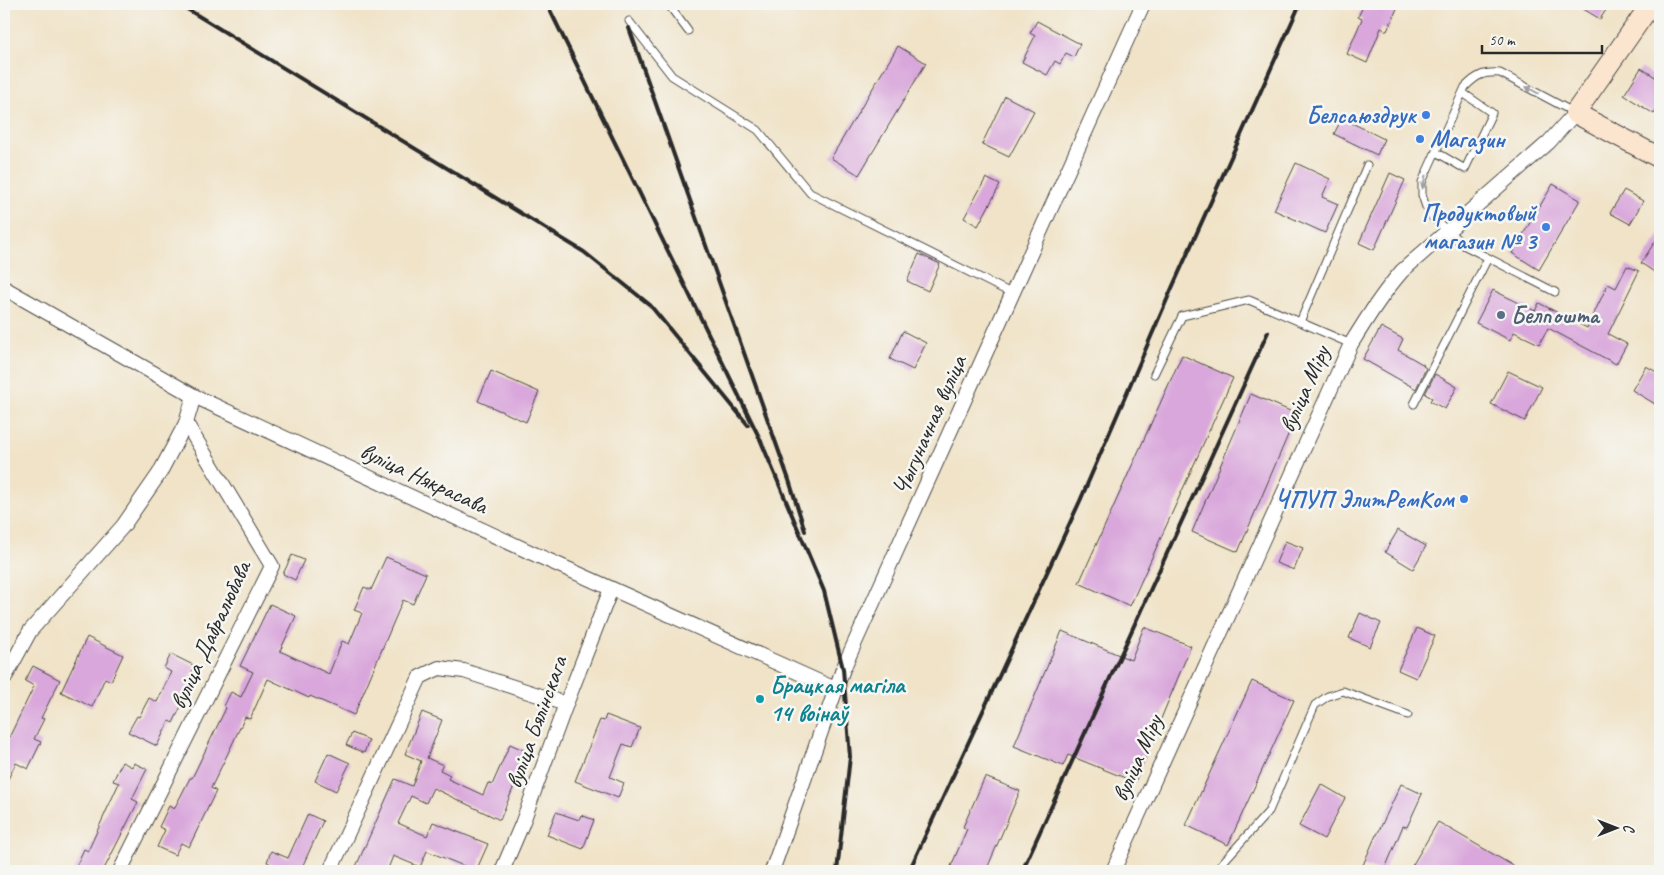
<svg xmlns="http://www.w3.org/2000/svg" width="1664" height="875" viewBox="0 0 1664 875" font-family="Caveat,sans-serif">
<rect width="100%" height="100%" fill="#f6f6f2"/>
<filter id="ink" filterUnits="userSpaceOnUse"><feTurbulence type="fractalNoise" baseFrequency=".02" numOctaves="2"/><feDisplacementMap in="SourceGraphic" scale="10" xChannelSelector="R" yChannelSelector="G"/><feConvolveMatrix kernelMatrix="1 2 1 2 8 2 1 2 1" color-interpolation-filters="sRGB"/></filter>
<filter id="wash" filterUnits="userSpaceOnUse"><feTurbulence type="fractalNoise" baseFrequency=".0096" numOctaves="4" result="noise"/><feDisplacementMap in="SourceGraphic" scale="20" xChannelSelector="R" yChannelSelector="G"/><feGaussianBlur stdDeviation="1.12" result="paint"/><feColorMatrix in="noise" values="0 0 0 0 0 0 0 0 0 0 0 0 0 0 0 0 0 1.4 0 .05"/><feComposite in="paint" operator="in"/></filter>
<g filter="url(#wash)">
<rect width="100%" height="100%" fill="#f0e3c8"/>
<g id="blocks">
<g fill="#d9a7db">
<polygon points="1364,4 1399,4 1387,31 1381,28 1367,63 1347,54 1362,19 1358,17"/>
<polygon points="1575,4 1610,4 1600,19"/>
<polygon points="1037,21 1080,44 1074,57 1066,53 1060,64 1055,61 1047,75 1022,62 1035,36 1030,33"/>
<polygon points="898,46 926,63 859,175 831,158"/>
<polygon points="1641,68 1660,80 1660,104 1654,114 1624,95"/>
<polygon points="1005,96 1034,111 1009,157 982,144"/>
<polygon points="1342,118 1384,139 1377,155 1334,134"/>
<polygon points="1296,163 1330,179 1322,197 1338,204 1325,233 1274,210"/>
<polygon points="1390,173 1405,180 1374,250 1359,243"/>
<polygon points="986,178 1000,185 978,226 964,218"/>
<polygon points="1553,184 1580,200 1539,270 1512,253"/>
<polygon points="1624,190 1643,201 1630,224 1610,213"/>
<polygon points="1660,234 1660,276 1641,263"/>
<polygon points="919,254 940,264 928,291 907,281"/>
<polygon points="1627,266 1639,271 1608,334 1627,344 1616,364 1548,328 1539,344 1514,332 1510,340 1476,323 1493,290 1535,311 1539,303 1587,328 1608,284 1616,288"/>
<polygon points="1381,327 1403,339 1398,350 1424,365 1423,366 1426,368 1416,389 1363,359"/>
<polygon points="903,331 926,343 913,370 890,359"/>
<polygon points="1182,355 1233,378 1130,606 1079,583"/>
<polygon points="1646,366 1660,374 1660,407 1632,390"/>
<polygon points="491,371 539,392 526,422 478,401"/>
<polygon points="1508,371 1542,387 1525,421 1491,404"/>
<polygon points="1435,374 1457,387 1445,409 1430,401 1432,398 1425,394"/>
<polygon points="1251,394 1297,414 1238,552 1192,532"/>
<polygon points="1398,530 1426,546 1413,569 1385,552"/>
<polygon points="1285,541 1303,548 1294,570 1276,563"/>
<polygon points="292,555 304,560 295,580 283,574"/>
<polygon points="386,557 426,574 413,604 403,600 354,715 310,696 309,698 268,679 250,719 245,717 229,751 211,788 216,791 189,847 181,843 175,855 157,847 165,830 159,827 169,806 174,809 190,778 192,778 226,708 224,706 231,692 241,697 253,672 240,666 270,604 296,616 280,651 329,674 342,641 349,644 362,613 354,610 364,587 371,590"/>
<polygon points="1360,613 1381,623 1370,647 1349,638"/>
<polygon points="1144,627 1191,646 1135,782 1068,755 1063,766 1014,746 1062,631 1131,660"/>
<polygon points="1417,628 1435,636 1416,678 1398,670"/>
<polygon points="87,637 123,655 111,681 105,678 92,707 61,692"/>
<polygon points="171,654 195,666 188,680 196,684 190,695 187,694 173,723 169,721 157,746 128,732 137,716 139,717 149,698 157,702 171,672 164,668"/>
<polygon points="33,666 60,680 41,718 44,719 34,739 41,742 28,769 16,763 4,787 4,748 34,686 25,681"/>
<polygon points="1252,681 1294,700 1228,845 1186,825"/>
<polygon points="422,712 442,720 427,758 443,765 440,770 450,775 448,779 483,795 488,783 492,785 510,744 528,752 500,820 433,788 426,803 411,796 398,823 427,836 433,822 488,844 476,871 427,851 420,867 393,856 387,871 354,871 395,779 412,786 421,761 405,754"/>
<polygon points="606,715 640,728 632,747 623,744 610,777 624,783 618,798 575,781 600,720 604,721"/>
<polygon points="352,733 369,740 364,753 346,745"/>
<polygon points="328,753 350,763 336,791 315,781"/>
<polygon points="122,762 132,767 134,763 147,769 132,799 138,802 103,871 74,871 84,849 88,851 119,783 113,781"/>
<polygon points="985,777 1020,791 986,871 949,871 967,829 963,827"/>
<polygon points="1321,784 1345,798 1324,839 1299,826"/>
<polygon points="1401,784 1422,794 1407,827 1403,826 1384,871 1378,871 1363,865 1376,835 1377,835"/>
<polygon points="556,812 579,820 581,815 594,820 583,849 547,835"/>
<polygon points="308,814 323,821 303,865 318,871 271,871 274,866 267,862 271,851 288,858"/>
<polygon points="1438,822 1522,871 1409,871"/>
</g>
</g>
</g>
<g filter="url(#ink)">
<use href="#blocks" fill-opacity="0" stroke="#494743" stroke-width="1"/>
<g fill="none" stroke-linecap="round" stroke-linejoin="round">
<defs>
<g id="lane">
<polyline points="668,4 688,31"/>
<polyline points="629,21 672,76 758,130 810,193 1013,294"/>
<polyline points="1436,152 1465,169 1492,113 1463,93"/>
<path d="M1555,292L1465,246L1433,218L1426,207L1422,195V182L1465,87C1477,75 1483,72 1500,73L1575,113"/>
<polyline points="1300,322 1367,165"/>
<polyline points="1154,374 1182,316 1249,300 1351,344"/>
<polyline points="1414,404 1488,258"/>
<polyline points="1215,871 1269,811 1315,705 1328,696 1343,691 1408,715"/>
</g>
<g id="street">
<polyline points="4,288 194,396 532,553 835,689"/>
<polyline points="4,679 30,631 123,526 159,474 186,423 194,396"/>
<polyline points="120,871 272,566 186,423"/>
<polyline points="330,871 420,677 439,668 464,671 566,704"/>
<polyline points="502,871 522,824 566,704 611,589"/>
<polyline points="772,871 843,669 1143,4"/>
<path d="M1113,871L1351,344C1367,318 1382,294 1402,271L1549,142L1575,113"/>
</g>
<polyline id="secondary" points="1651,4 1575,113 1660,158"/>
</defs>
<use href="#lane" stroke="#494743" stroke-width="9"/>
<use href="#street" stroke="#494743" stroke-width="16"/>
<use href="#secondary" stroke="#494743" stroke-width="22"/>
<use href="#lane" stroke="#fff" stroke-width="7"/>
<use href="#street" stroke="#fff" stroke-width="14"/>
<use href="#secondary" stroke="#fce5cf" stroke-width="20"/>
<g stroke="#2b2b2b" stroke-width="4">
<polyline points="179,4 584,252 650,305 748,425"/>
<polyline points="547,4 760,439 824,591 843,669 850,757 837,871"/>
<polyline points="629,28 789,480 805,531"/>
<polyline points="909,871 1080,501 1172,288 1300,4"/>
<polyline points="1022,871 1268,332"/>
</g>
</g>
<defs><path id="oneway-solid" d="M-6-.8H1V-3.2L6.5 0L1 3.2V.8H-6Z" transform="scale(1.25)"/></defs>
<g fill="#a0a0a0">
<use href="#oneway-solid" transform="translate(1532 90) rotate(-152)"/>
<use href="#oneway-solid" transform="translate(1424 182) rotate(103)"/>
</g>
</g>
<g fill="#3f7fe0" stroke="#f6f6f2" stroke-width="2">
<circle cx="1426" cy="115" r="5"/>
<circle cx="1420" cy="139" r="5"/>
<circle cx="1546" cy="227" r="5"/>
<circle cx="1464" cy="499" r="5"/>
</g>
<circle fill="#5c6f8a" stroke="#f6f6f2" stroke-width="2" cx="1501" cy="315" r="5"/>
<circle fill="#0f9aa8" stroke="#f6f6f2" stroke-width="2" cx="760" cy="699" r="5"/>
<g text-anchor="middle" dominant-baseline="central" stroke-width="5" stroke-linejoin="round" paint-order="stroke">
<g font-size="24" font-weight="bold" fill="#366cbe" stroke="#f6f6f2" text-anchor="end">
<text x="1416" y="115">Белсаюздрук</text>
<text x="1430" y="139" text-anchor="start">Магазин</text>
<text x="1536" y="213">Продуктовый<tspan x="1536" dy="28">магазин № 3</tspan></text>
<text x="1454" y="499">ЧПУП ЭлитРемКом</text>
</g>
<g font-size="24" font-weight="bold" fill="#4e5e75" stroke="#f6f6f2" text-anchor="start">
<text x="1511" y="315">Белпошта</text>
</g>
<g font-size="24" fill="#2b2b2b" stroke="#f6f6f2">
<text transform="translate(1304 389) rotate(-66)">вуліца Міру</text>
<text transform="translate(929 425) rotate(-66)">Чыгуначная вуліца</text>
<text transform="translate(424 478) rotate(25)">вуліца Някрасава</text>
<text transform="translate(210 635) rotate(-65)">вуліца Дабралюбава</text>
<text transform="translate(536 722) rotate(-70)">вуліца Бялінскага</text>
<text transform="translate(1137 758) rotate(-66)">вуліца Міру</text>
</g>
<g font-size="24" font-weight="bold" fill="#0d838f" stroke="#f6f6f2" text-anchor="start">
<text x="770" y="685">Брацкая магіла<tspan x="770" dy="28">14 воінаў</tspan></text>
</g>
</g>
<rect width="1664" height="875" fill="none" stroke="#f6f6f2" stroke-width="20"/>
<g transform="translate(1616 828) rotate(90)" stroke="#f6f6f2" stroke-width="4" paint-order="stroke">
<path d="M0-4L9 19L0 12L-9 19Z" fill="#2b2b2b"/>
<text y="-8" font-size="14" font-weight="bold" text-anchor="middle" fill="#2b2b2b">С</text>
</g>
<path d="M1482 45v8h120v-8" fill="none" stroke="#2b2b2b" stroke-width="2.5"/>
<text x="1489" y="45" font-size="15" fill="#2b2b2b" stroke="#f6f6f2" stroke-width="4" paint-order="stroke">50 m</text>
</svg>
